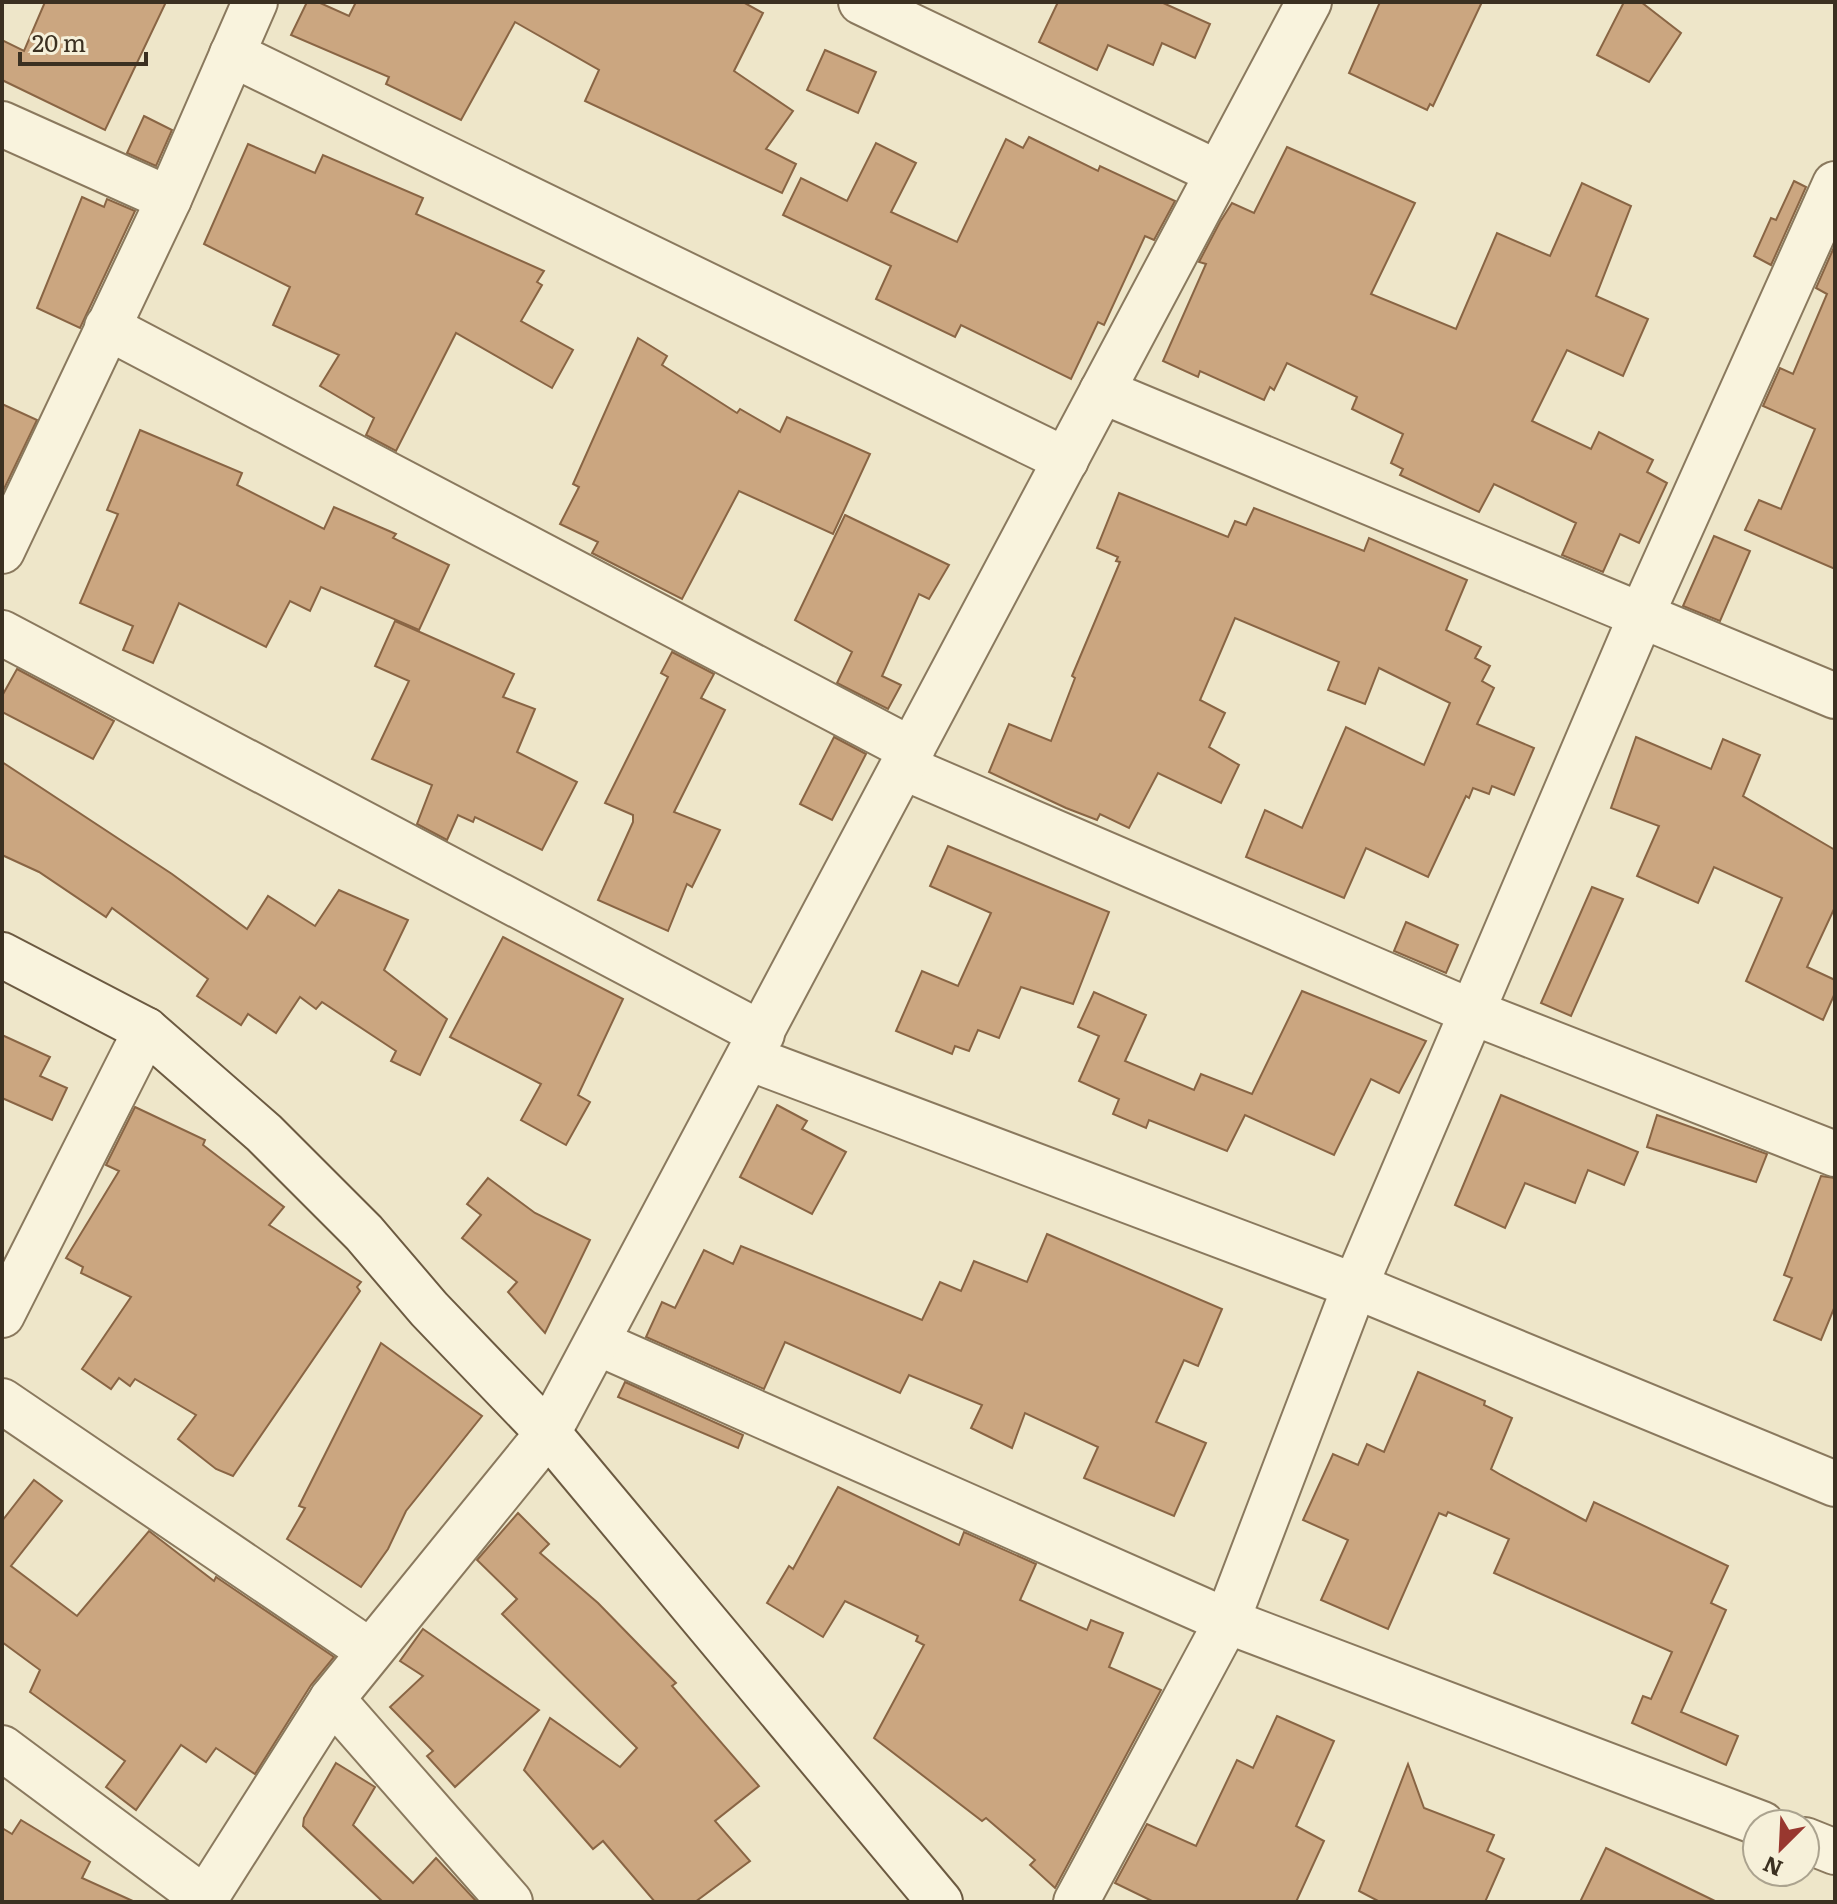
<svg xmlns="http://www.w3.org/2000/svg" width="1837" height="1904" viewBox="0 0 1837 1904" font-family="Literata,serif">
<rect width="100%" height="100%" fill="#eee6c9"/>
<g fill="#cba680" stroke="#896544" stroke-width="2">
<polygon points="45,2 166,2 105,130 2,80 2,40 24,51"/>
<polygon points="307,2 318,2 349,16 356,2 743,2 763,13 734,71 793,111 766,149 796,164 782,193 585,101 599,70 515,22 461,120 386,84 389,77 291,35"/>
<polygon points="1058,2 1161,2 1210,24 1195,58 1162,43 1153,65 1108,45 1097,70 1039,42"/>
<polygon points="1380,2 1482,2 1433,106 1430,104 1427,110 1349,73"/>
<polygon points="1624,2 1641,2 1681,33 1649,82 1597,55"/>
<polygon points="825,50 876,72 858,113 807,90"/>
<polygon points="144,116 172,130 156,166 127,153"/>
<polygon points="1029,137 1098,171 1100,166 1175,201 1154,240 1145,236 1104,325 1098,322 1071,379 961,325 955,337 876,299 891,266 783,215 801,178 847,201 876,143 916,163 891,212 957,242 1006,139 1023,148"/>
<polygon points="248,144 315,173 323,155 423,198 416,214 544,271 537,282 542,285 521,321 573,350 552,388 456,333 396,451 366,435 374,418 320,386 339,355 273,325 290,287 204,244"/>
<polygon points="1287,147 1415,203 1371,294 1456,329 1497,233 1550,256 1582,183 1631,206 1596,296 1648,319 1623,376 1567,350 1532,421 1591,449 1599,432 1653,460 1647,472 1667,483 1639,543 1620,534 1603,572 1562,555 1576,523 1494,484 1479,512 1400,475 1403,469 1391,463 1403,434 1352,409 1357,397 1287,363 1274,390 1270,387 1264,400 1200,371 1198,377 1163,361 1206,264 1199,262 1220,222 1232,203 1254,213"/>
<polygon points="1794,181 1806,187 1771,265 1754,256 1771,218 1776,220"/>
<polygon points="82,197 104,207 107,199 135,211 80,328 37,308"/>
<polygon points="1835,245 1835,569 1745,530 1759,500 1781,509 1815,429 1763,406 1780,368 1793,374 1827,294 1816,288"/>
<polygon points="638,338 667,356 662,365 737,413 740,409 780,432 787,417 870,454 833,534 739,491 682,599 592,553 598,542 560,524 579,487 573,484"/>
<polygon points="2,404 37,420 2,493"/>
<polygon points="140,430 242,473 237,485 324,529 334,507 396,534 393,538 449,565 419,630 321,587 310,611 290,601 266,647 179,603 153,663 123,650 133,626 80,603 118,514 107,510"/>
<polygon points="1119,493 1228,537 1235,521 1246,525 1254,508 1364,551 1369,538 1467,580 1446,630 1481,647 1475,658 1490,666 1482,681 1494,688 1477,724 1534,748 1514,795 1492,786 1489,794 1473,788 1469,798 1466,796 1428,877 1366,848 1344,898 1246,857 1265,810 1302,828 1346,727 1424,765 1450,703 1379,668 1365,704 1328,690 1339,662 1235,618 1200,700 1225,713 1209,747 1239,765 1221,803 1158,773 1129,828 1100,814 1097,820 1066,808 989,772 1009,724 1051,741 1075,678 1072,676 1120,562 1116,561 1118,557 1097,548"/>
<polygon points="845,515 949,565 929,599 919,594 882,676 901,685 888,709 837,683 852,652 795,620"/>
<polygon points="1714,536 1750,551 1720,621 1683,606"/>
<polygon points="395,621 514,674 503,697 535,709 517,752 577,782 542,850 475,817 473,822 458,815 447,840 417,824 432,785 372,759 409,681 375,666"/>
<polygon points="672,652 714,674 701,698 725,710 674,812 720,830 692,887 687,884 668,931 598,900 633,822 633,815 605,803 668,677 661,673"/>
<polygon points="17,669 114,721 93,759 2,712 2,696"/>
<polygon points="834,737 866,754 832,820 800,804"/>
<polygon points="1636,737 1711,769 1723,739 1760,755 1743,796 1835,850 1835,907 1807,967 1835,980 1835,993 1823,1020 1746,981 1782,898 1714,867 1698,903 1637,876 1659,826 1611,808"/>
<polygon points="2,762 172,874 247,929 268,896 315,926 339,890 408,920 384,970 447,1019 420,1075 391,1061 396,1051 322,1002 316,1009 300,997 276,1033 248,1014 241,1025 197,996 208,979 112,908 106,917 39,872 2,855"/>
<polygon points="948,846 1109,912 1073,1004 1021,987 999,1038 978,1030 969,1051 955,1046 952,1054 896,1031 922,971 958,986 991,913 930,886"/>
<polygon points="1592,887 1623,899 1571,1016 1541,1003"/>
<polygon points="1406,922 1458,945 1446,973 1394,951"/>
<polygon points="503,937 623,999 578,1095 590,1102 566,1145 521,1120 541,1084 450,1037"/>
<polygon points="1302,991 1426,1041 1399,1093 1371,1079 1334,1155 1245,1115 1227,1151 1149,1120 1146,1128 1113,1114 1119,1099 1079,1081 1099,1036 1078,1027 1094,992 1146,1015 1125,1061 1194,1090 1201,1074 1252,1094"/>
<polygon points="2,1035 50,1057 40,1076 67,1088 52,1120 2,1098"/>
<polygon points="1501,1095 1638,1152 1624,1185 1588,1170 1575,1203 1525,1183 1505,1228 1455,1205"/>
<polygon points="777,1105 807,1121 802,1129 846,1152 812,1214 740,1177"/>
<polygon points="135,1107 205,1140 203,1145 284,1207 269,1225 361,1282 357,1287 360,1291 233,1476 216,1469 178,1439 196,1415 135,1379 130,1386 119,1378 111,1389 82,1369 131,1297 81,1273 83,1267 66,1258 119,1171 106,1165"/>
<polygon points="1657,1115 1767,1154 1756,1182 1647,1147"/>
<polygon points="1821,1176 1835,1178 1835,1306 1821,1340 1774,1320 1792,1278 1784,1275"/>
<polygon points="488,1178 535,1213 590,1240 545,1333 508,1292 517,1282 462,1238 481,1215 467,1204"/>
<polygon points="1047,1234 1222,1309 1198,1366 1184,1360 1156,1422 1206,1443 1174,1516 1084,1478 1098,1447 1025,1413 1012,1448 971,1428 982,1405 909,1375 900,1393 785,1342 764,1389 646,1337 662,1302 675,1308 704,1250 733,1264 741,1246 922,1320 940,1282 961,1291 974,1261 1027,1282"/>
<polygon points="381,1343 482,1416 406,1511 388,1549 361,1587 287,1539 305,1508 299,1506"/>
<polygon points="1418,1372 1485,1401 1484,1405 1512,1418 1491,1469 1501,1475 1586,1521 1594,1502 1728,1566 1711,1603 1726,1610 1681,1712 1738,1736 1726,1765 1632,1723 1643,1696 1651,1699 1672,1652 1494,1573 1509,1539 1448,1512 1446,1516 1439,1513 1388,1629 1321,1600 1348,1540 1303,1520 1333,1454 1358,1465 1367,1444 1384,1452"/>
<polygon points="625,1382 743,1435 738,1448 618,1397"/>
<polygon points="34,1480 62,1501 11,1566 77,1616 149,1531 214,1581 216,1577 334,1657 311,1685 255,1774 216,1748 206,1762 181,1745 136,1810 106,1787 125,1761 30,1692 40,1670 2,1642 2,1521"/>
<polygon points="838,1487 959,1545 964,1532 1036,1564 1020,1600 1087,1630 1091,1620 1123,1633 1109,1667 1161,1690 1055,1888 1030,1865 1035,1860 986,1818 982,1821 874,1738 924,1645 916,1641 918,1636 845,1601 823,1637 767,1603 789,1566 793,1569"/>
<polygon points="518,1513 549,1544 540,1553 598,1603 676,1683 672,1686 759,1786 715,1821 750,1861 695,1902 655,1902 603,1841 593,1849 524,1770 550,1718 620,1767 637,1748 502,1614 517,1599 477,1560"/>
<polygon points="423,1629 539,1710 455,1787 427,1756 433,1751 390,1707 423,1676 400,1661"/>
<polygon points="1277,1716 1334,1741 1296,1826 1324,1841 1296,1902 1154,1902 1115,1883 1147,1824 1196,1846 1237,1760 1253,1768"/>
<polygon points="336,1763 375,1787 353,1825 413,1883 436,1858 477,1902 383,1902 303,1826 304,1818"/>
<polygon points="1408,1764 1424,1808 1494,1835 1487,1851 1504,1859 1485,1902 1380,1902 1359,1891"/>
<polygon points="21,1820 90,1862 82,1878 135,1902 2,1902 2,1828 12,1834"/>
<polygon points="1606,1848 1717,1902 1580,1902"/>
</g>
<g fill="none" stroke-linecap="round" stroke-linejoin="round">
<defs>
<g id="street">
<polyline points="861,2 1218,173"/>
<polyline points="232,54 1066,460"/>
<polyline points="2,124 169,199"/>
<polyline points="107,327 912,750"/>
<polyline points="1102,391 1835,696"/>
<polyline points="2,551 169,199 255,2"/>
<polyline points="2,633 762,1034"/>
<polyline points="903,767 1472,1012 1835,1154"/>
<polyline points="749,1058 1355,1286 1835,1484"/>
<polyline points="2,1315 146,1030"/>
<polyline points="598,1343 1227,1621 1762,1824"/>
<polyline points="2,1401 368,1650"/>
<polyline points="332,1699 510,1902"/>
<polyline points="2,1748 205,1899"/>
<polyline points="1805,1840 1835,1852"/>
<polyline points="203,1902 332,1699 548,1433 1309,2"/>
<polyline points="1076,1902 1227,1621 1355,1286 1641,616 1835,184"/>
</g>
<polyline id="secondary" points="2,955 146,1030 264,1133 364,1233 429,1309 548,1433 940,1902"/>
</defs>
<use href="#street" stroke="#8a795e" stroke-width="48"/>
<use href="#secondary" stroke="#6c5a41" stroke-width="48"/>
<use href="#street" stroke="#f9f3dd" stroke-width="44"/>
<use href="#secondary" stroke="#f9f3dd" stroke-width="44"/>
</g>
<rect width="1837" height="1904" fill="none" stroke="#3b3021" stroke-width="8"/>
<g transform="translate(1781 1848) rotate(204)"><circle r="38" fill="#f6f0d9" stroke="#aba38f" stroke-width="2"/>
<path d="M0-6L14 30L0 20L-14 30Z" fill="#98372f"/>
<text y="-12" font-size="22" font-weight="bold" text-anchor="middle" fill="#3b3021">N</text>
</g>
<path d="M20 52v12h126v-12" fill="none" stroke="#3b3021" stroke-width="4"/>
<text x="32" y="52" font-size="24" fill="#3b3021" stroke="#f6f0d9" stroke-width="6" paint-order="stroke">20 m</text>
</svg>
